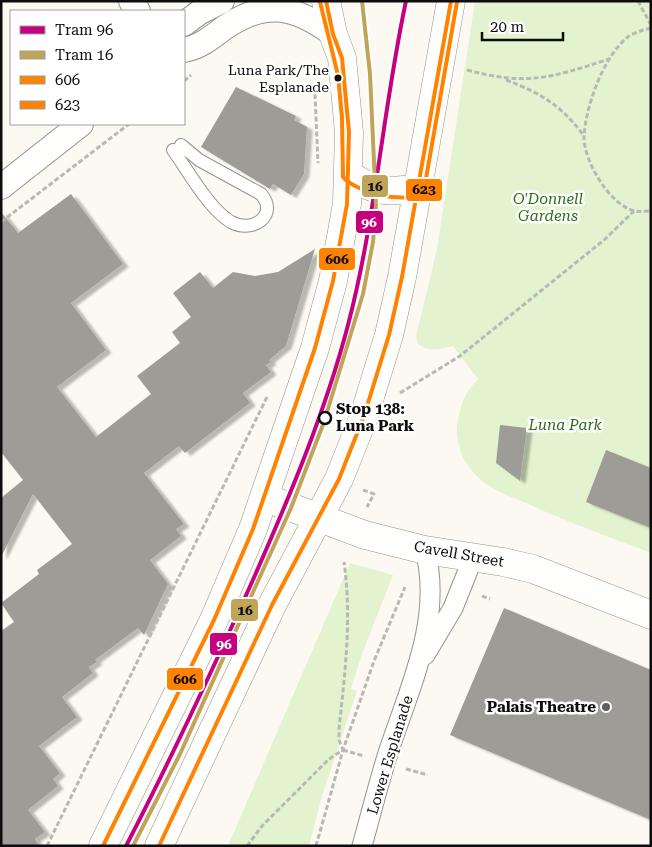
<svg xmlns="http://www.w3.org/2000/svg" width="652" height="847" viewBox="0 0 652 847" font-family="'Roboto Serif',serif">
<defs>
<filter id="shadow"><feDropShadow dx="5.5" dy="3" stdDeviation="1" flood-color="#0004"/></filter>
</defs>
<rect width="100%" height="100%" fill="#fbf9f1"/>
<g fill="#e4f3cf">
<path d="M475,1H651V553C609,537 567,522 526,503C512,497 497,492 485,483C465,468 453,444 458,419C461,403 466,391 478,379L453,346C439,349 430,353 418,344L416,336L437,249Z"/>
<polygon points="350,563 393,575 362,654 351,689 357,691 322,796 309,846 228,846"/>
</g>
<g fill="#9e9c97" filter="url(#shadow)">
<polygon points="236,87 296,116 294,120 307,127 304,174 291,195 273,184 270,189 201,147"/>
<polygon points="71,194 123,264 71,303 106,350 57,387 96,437 151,394 137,376 180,343 172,332 191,317 173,293 200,272 213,288 233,272 255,276 278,272 315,249 286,346 269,360 271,362 266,365 271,372 243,393 250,403 185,453 179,446 144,473 184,524 176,529 181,536 150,560 168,584 144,635 138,628 95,660 97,662 89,667 93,673 62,697 77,717 39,746 60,773 53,779 58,786 28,810 45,832 35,839 39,846 1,846 1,631 14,622 1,603 39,574 37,570 72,544 33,494 1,557 1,498 23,480 1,452 1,212 18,233"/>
<polygon points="500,425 527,428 520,481 496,463"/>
<polygon points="606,450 651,468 651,528 586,502"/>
<polygon points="504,608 651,670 651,820 450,735"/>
</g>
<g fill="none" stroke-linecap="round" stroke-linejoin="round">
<defs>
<path id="service" d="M173,150C189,172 209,209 231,222C253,234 279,215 261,194L199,160L181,145"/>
<g id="pedestrian">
<polyline points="425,655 453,608 473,558"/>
<path d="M362,846C371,814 379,781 389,750C410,687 443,618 425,550"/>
</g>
<g id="minor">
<polyline points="131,1 138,11"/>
<polyline points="184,24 200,12 222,1"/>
<path d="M184,50C200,47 211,38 224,28C265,0 293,5 333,34"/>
<polyline points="1,187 81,124"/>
</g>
<g id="tertiary">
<path d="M349,175C375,192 387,193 418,188"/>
<polyline points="266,498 365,535 425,550 503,562 533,569 651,615"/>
<polyline points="103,846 214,620 253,529 315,348 333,281 347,204 349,132 342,58 333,34 326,1"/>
<polyline points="159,846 272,605 339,479 364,416 389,335 402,277 451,1"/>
</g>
</defs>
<use href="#service" stroke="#949390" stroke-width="14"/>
<use href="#pedestrian" stroke="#949390" stroke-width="21"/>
<use href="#minor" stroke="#949390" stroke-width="26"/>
<use href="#tertiary" stroke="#949390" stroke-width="29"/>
<g stroke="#b8b8b6" stroke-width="3" stroke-dasharray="5 2.5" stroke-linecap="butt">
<polyline points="638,1 651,25"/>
<path d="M651,28C643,30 636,32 629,36C604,55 586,105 584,136C583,160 610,206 635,211C640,212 646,211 651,211"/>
<path d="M467,70C527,86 551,78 609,59"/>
<path d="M506,80C541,93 562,106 584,136"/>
<polyline points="184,81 191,75"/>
<polyline points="315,94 318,163"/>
<polyline points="1,222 129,124"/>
<polyline points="400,393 460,356 604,240 634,211"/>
<polyline points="363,490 374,494 367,507"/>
<polyline points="482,596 490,599"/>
<polyline points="343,750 364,756"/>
<polyline points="406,769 428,775"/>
<polyline points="47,846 267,397"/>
<path d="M247,846L262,826L329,759L343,750L339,740V729C345,672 352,619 344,562"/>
<polyline points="316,846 343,750 374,661 405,587"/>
</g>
<use href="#service" stroke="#fefefd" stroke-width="12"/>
<use href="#pedestrian" stroke="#fefefd" stroke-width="19"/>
<use href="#minor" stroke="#fefefd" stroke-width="24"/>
<use href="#tertiary" stroke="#fefefd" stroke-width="28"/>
<defs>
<g id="bus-1">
<polyline points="103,846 214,620 253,529 315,348 333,281 347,204 349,132 342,58 333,34 326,1"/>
<polyline points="159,846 272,605 339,479 364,416 389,335 402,277 451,1"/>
</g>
<path id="bus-2" d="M320,2L338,75L342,118L343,177C355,192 410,207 424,190L457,2"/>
</defs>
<use href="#bus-1" stroke="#fff" stroke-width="8"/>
<use href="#bus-2" stroke="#fff" stroke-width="8"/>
<use href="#bus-1" stroke="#ff8200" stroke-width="4"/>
<use href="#bus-2" stroke="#ff8200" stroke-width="4"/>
<defs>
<path id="tram-1" d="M126,846C171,759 212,671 252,582C289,498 325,413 348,325C376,218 383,108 406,1"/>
<polyline id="tram-2" points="133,846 180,754 291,508 324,422 363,294 373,242 376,206 370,74 362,1"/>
</defs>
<use href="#tram-1" stroke="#fff" stroke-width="8"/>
<use href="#tram-2" stroke="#fff" stroke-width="8"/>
<use href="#tram-1" stroke="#c6007e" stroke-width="4"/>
<use href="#tram-2" stroke="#c0a559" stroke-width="4"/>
</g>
<circle fill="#0d0d0d" stroke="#fff" stroke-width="2" cx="338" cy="78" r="4.5"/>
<circle fill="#fff" stroke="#0d0d0d" stroke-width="2.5" cx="325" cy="418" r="6"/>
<circle fill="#60605d" stroke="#fff" stroke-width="2" cx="606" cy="707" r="5"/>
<g text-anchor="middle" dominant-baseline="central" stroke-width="5" stroke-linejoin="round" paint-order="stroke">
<g font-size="14" fill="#0d0d0d" stroke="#fff" text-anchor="end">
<text x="329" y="70">Luna Park/The<tspan x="329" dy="17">Esplanade</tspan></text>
</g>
<g font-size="15" font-style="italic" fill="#296c17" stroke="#fff">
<text x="548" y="199">O'Donnell<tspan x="548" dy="17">Gardens</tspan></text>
<text x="565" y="425">Luna Park</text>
</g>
<g font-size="15" font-weight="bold" fill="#0d0d0d" stroke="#fff" text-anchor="start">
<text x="336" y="409">Stop 138:<tspan x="336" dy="17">Luna Park</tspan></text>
</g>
<g font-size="15" fill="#0d0d0d" stroke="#fff">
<text transform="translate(459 554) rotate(10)">Cavell Street</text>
<text transform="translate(390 755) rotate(-73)">Lower Esplanade</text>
</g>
<g font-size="15" font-weight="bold" fill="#0d0d0d" stroke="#fff" text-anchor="end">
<text x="596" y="707">Palais Theatre</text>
</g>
</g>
<g stroke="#fff" stroke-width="2">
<rect x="361" y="174" width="28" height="24" rx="5" fill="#c0a559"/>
<rect x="405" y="178" width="38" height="24" rx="5" fill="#ff8200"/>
<rect x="355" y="210" width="29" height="24" rx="5" fill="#c6007e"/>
<rect x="318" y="247" width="38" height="24" rx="5" fill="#ff8200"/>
<rect x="230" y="598" width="29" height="24" rx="5" fill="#c0a559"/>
<rect x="209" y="632" width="29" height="24" rx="5" fill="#c6007e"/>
<rect x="166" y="667" width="38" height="24" rx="5" fill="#ff8200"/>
</g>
<g font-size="14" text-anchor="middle" font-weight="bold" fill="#fff">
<text x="369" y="227">96</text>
<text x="224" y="649">96</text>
</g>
<g font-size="14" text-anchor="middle" font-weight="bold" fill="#111">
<text x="375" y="191">16</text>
<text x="424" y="194">623</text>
<text x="337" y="264">606</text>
<text x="245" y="615">16</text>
<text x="185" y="684">606</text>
</g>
<rect width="652" height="847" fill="none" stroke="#0d0d0d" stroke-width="5"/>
<rect x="10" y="10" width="175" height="115" fill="#ffffff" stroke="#9e9e9e"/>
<rect x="20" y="26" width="25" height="8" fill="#c6007e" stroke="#9e9e9e"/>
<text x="55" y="35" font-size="15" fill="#0d0d0d">Tram 96</text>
<rect x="20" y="51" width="25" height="8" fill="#c0a559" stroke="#9e9e9e"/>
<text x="55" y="60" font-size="15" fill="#0d0d0d">Tram 16</text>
<rect x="20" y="76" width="25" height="8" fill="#ff8200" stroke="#9e9e9e"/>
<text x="55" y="85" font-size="15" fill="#0d0d0d">606</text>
<rect x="20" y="101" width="25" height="8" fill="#ff8200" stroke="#9e9e9e"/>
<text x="55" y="110" font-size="15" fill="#0d0d0d">623</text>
<path d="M482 32v8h81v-8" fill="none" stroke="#0d0d0d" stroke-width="2.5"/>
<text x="490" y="32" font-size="15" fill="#0d0d0d" stroke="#ffffff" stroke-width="4" paint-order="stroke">20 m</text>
</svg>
